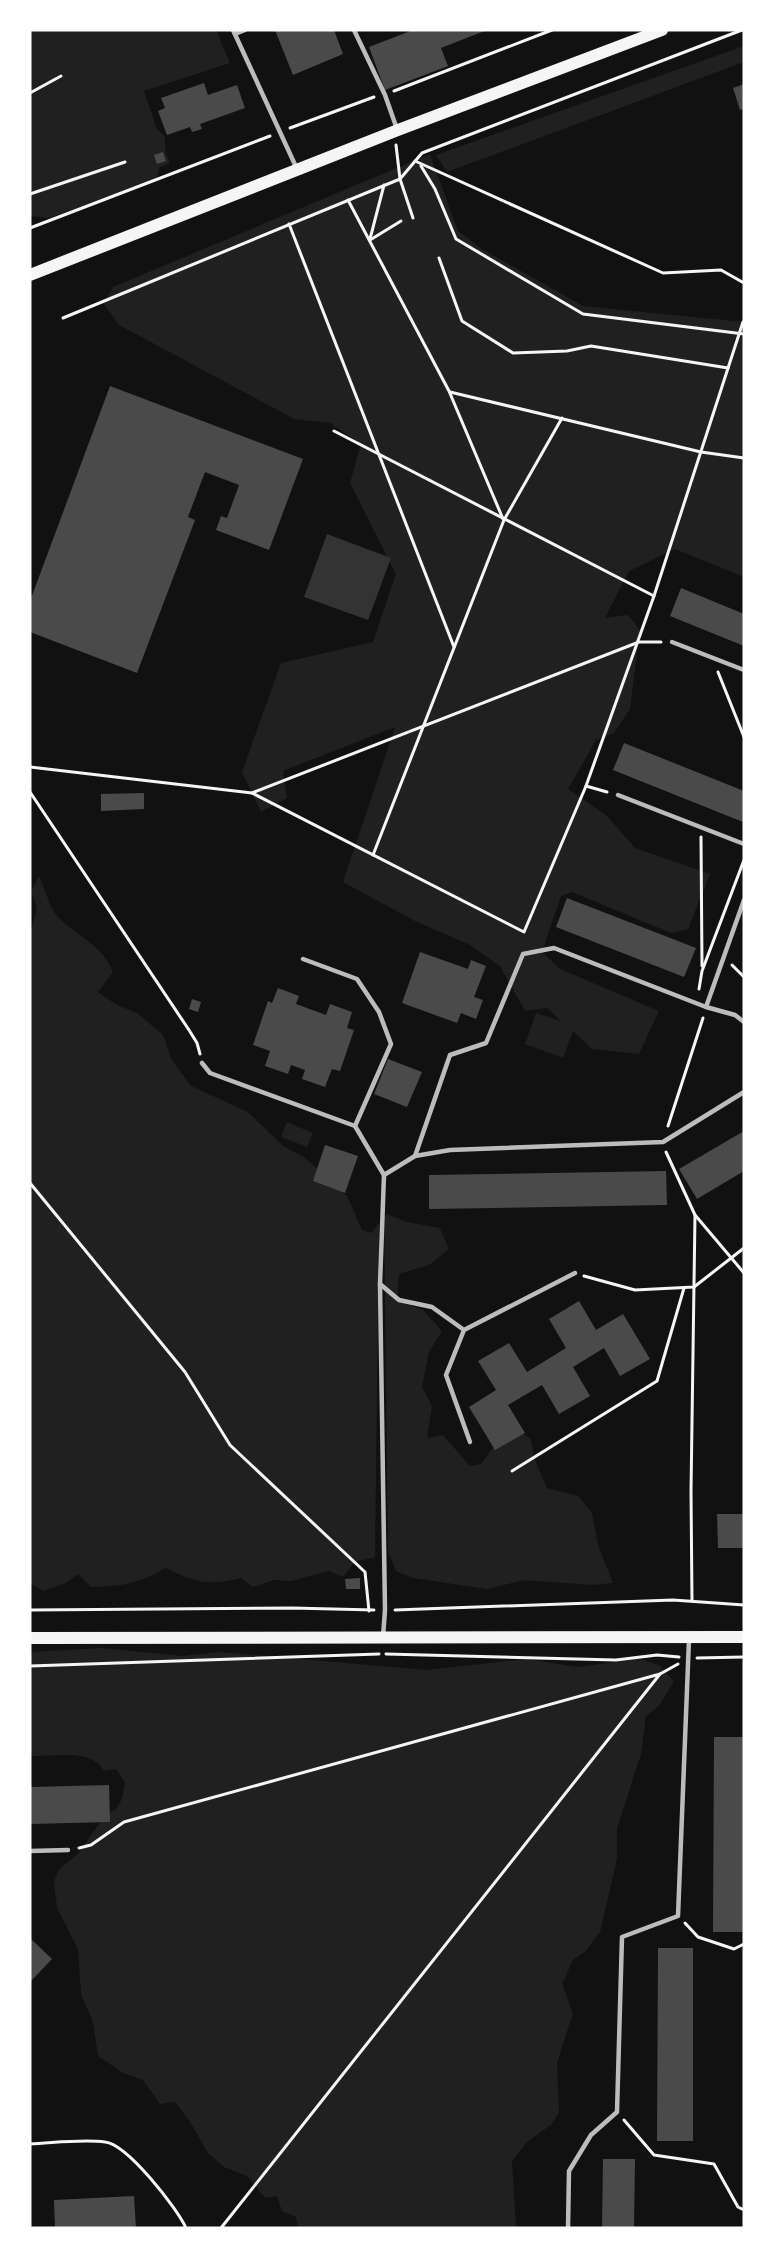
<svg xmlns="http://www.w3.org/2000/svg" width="774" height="2258" viewBox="0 0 774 2258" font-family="Georgia,serif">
<rect width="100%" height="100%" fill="#111"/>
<g fill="#202020">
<polygon points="30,30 216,30 230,63 144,91 157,129 165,137 165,150 170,163 160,167 156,179 49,218 30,216"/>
<polygon points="744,46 744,62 447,172 436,155"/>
<polygon points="430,154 458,231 482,249 583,306 744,322 744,577 675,549 629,571 605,618 628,615 640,630 630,709 614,733 596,740 568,789 606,815 635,848 710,874 688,929 671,933 572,892 561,896 542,952 560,969 659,1011 639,1054 592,1049 573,1031 563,1058 525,1044 536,1013 561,1021 547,1008 525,1011 500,966 470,945 415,921 343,882 395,727 283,771 287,798 261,812 242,772 281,663 373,642 396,574 350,483 361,444 330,423 294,419 119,325 104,304 113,287"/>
<path d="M39,876C45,888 50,910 60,919C79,937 103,946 113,972L98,992L117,1005L137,1013L163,1035L172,1060L191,1086L248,1112L283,1146L304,1157L347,1196L362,1230L371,1233L379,1223L375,1557L355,1562L343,1577L329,1571L291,1581L274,1580L253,1587L241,1578C209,1586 196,1583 166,1568C137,1584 124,1586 91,1587L78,1574L66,1583L43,1591L30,1583V927L33,925L37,907L31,892Z"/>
<polygon points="287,1122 313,1133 307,1147 281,1137"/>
<polygon points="387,1214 407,1222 440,1228 449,1249 429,1265 399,1274 397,1301 423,1310 442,1331 429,1352 422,1387 432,1406 427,1438 443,1435 470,1466 481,1464 499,1440 513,1428 531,1439 534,1458 547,1488 578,1496 592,1513 598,1545 613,1583 591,1585 524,1580 487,1589 413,1578 396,1571 388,1551 384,1217"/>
<path d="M101,1648L182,1656L219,1652L426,1670L527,1659L577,1667L639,1659L659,1665L674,1681L659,1706L646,1716L641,1754L617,1828V1859L600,1932L585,1952L573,1960L562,1984L573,2013L557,2063L559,2112L552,2124L527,2142L512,2161L516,2228H298L296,2217L282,2211L277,2196L265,2198L247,2176L224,2167L208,2153L189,2120L175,2102L160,2104L143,2080L123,2073L98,2056L93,2022L81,1994L78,1949L57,1908L54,1881L59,1869L78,1854L105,1815L116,1809L122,1799L125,1782L116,1769L104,1771C92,1748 54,1757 30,1756V1652Z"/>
</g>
<polygon fill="#333" points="327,534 391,558 368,620 304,597"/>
<g fill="#4a4a4a">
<polygon points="275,30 334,30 343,54 293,75"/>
<polygon points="413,30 487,30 441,48 448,66 385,90 369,47"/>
<polygon points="204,83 208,95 237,85 245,108 200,124 202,129 192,132 190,127 167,135 158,111 165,108 161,98"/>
<polygon points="744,84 744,109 740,110 733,88"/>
<polygon points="163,152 166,161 157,164 154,155"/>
<polygon points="110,386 303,459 269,550 216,530 221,516 227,518 239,485 205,472 188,517 195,520 137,673 30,632 30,601"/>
<polygon points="681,588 744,614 744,646 670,616"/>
<polygon points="624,743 744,791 743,822 613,770"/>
<polygon points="144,793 144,809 101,811 101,794"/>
<polygon points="567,898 696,948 684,977 556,927"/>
<polygon points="420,952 468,969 471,960 486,966 474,997 483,1000 476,1019 461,1013 457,1023 402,1003"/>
<polygon points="278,988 299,996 296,1004 326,1015 330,1004 352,1012 347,1028 354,1030 340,1071 332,1069 325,1087 302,1079 305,1070 291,1065 288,1074 265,1066 270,1051 253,1045 268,1001 272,1003"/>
<polygon points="192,999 201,1002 198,1012 189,1009"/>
<polygon points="388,1059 422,1072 407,1107 374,1094"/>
<polygon points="744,1131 744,1171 697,1199 679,1169"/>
<polygon points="325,1145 358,1156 345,1193 313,1181"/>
<polygon points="666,1171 667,1205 429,1209 429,1175"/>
<polygon points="579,1301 596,1330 623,1314 650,1359 620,1376 604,1348 573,1367 590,1396 559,1414 542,1385 508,1405 525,1433 495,1450 469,1407 496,1390 478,1361 509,1343 527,1372 566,1348 549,1319"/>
<polygon points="717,1514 744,1514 744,1548 718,1548"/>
<polygon points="360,1578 360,1589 346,1589 345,1579"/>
<polygon points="714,1737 744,1737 744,1932 713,1932"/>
<polygon points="109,1785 110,1822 30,1824 30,1787"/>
<polygon points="30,1938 52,1959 30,1982"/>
<polygon points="658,1948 693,1948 693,2141 657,2141"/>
<polygon points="603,2159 635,2159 634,2228 602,2228"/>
<polygon points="134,2196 136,2228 55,2228 54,2200"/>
</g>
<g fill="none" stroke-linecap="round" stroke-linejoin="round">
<g stroke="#f5f5f5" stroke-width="3">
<polyline points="394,91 552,30"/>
<polyline points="30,93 61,76"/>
<polyline points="290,128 374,97"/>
<polyline points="396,145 400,179 413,218"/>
<polyline points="415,161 663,273 721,270 744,283"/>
<polyline points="421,166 435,189 456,239 583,314 744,334"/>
<polyline points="30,194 125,162"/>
<polyline points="348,200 449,391 503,519"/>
<polyline points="289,224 454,647"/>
<polyline points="30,228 270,136"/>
<polyline points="370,239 384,185"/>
<polyline points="370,240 401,221"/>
<polyline points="439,258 462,321 513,353 567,351 591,346 728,368"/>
<polyline points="63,318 400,179 422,153 742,30"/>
<polyline points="450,392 701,452 744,458"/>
<polyline points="654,596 743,322"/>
<polyline points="718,672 744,737"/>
<polyline points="30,767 252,793 524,932 586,786 654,596 334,431"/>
<polyline points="586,786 607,792"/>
<polyline points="30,792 189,1030 197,1043 200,1054"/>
<polyline points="252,793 639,642 661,642"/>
<polyline points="701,837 702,966"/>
<polyline points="373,855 504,520 562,418"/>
<polyline points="732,965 744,977"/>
<polyline points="699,989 702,971 744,860"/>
<polyline points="668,1126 703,1018"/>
<polyline points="666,1152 695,1215 744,1273"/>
<polyline points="30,1183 185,1372 230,1445 365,1572 369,1611"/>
<polyline points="584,1276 635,1290 694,1287 744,1248"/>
<polyline points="512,1471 657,1381 684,1288"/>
<polyline points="692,1601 691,1491 695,1215"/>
<polyline points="30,1610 292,1608 374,1610"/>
<polyline points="395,1610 673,1600 744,1605"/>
<polyline points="386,1654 616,1660 657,1655 679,1657"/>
<polyline points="697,1658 744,1657"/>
<polyline points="30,1666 379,1654"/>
<polyline points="660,1674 678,1664"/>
<polyline points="79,1848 91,1845 124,1822 660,1674 221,2228"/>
<polyline points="685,1923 698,1937 734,1949 744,1944"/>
<polyline points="624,2120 654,2155 714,2164 738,2207 744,2210"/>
<path d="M30,2144C54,2143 81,2139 105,2142C127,2144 177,2208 186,2228"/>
</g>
<g stroke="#bcbcbc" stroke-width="4.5">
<polyline points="233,30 297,169"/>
<polyline points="354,30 385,95 397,129"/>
<polyline points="235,34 245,30"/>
<polyline points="672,642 744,670"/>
<polyline points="618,795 744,844"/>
<polyline points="303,959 357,979 379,1012 391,1044 355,1126 384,1175 415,1156 450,1150 663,1142 744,1092"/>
<polyline points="706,1007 744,900"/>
<polyline points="202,1063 210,1073 355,1126"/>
<polyline points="415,1156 450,1055 486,1043 523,954 554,948 706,1007 735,1015 744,1022"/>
<polyline points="380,1284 399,1300 432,1307 464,1330 446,1375 470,1442"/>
<polyline points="464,1330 575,1273"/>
<polyline points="383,1637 385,1610 380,1284 384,1175"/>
<polyline points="30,1851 68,1850"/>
<polyline points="568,2228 569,2171 591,2135 617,2112 622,1937 678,1916 689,1639"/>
</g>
<g stroke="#f5f5f5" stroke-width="12">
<polyline points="30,275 398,130 662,30"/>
<polyline points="30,1638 744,1637"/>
</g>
</g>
<rect width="774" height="2258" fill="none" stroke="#ffffff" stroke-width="63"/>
</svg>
